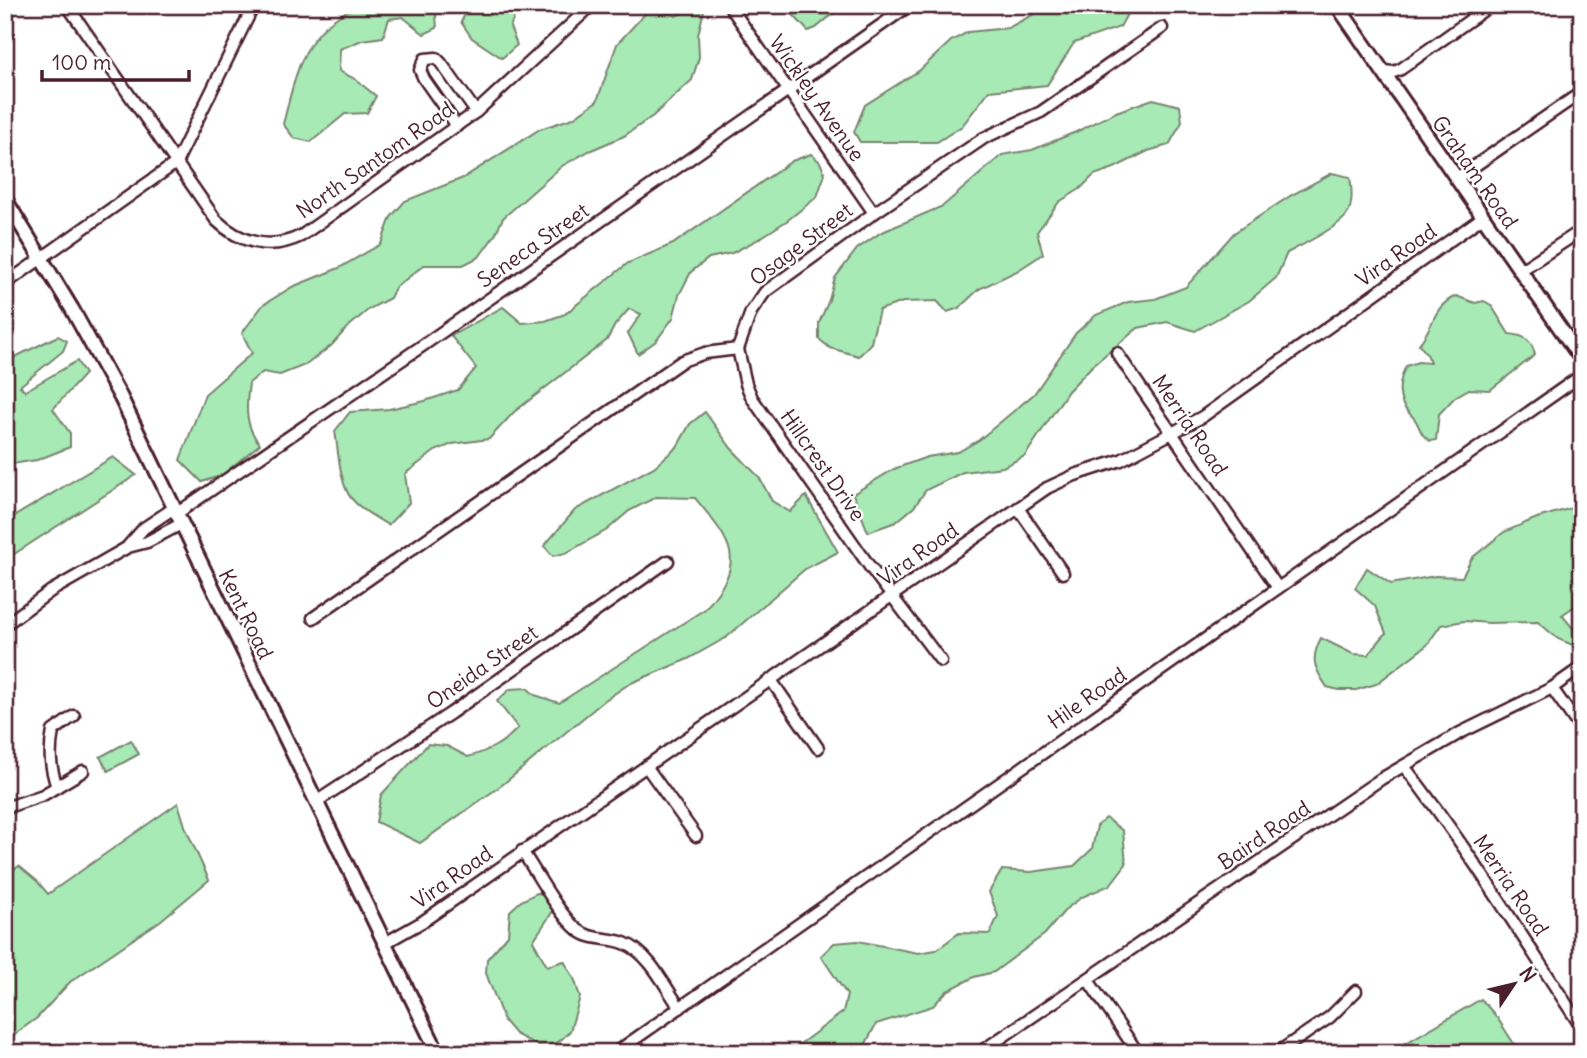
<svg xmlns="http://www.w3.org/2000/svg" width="1587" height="1058" viewBox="0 0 1587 1058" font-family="Delius,sans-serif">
<rect width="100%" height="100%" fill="#fff"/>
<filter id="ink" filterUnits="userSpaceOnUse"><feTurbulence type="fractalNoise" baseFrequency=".0143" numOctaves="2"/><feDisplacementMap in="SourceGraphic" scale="14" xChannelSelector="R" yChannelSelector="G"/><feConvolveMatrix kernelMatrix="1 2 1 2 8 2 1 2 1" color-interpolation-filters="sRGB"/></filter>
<g filter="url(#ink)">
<g fill="#a7eab5" stroke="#788470" stroke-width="2">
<path d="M355,5H441L436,15L437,28L424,34L403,17L389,19L383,37L362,40L340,49L339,71L355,79L376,96L367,113L345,114L311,142L294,138L283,124C293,88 297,51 328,24C336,17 347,12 355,5Z"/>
<polygon points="470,5 519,5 510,27 517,45 502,58 472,38 461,22"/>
<polygon points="784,5 841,5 841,7 816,28 808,31"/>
<polygon points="1046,5 1132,5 1120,27 1074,43 1047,85 989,91 962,126 937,142 860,142 854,132 865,105 920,70 951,41 968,32 1008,28 1038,12"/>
<path d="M652,6L676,16L697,6L704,10L698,35L699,57L692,80L653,116L624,136L589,151L562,166L503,218L495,235L479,257L463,265H424L395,288L390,298L369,309L347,328L332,345L307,364L280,375L263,372L249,383C246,406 244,426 260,444L222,475L202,482L180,460L205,394L252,353L242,333L263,305L292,287L339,268L381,244L391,217L405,201L463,178L540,129L573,118L597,101L617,44Z"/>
<polygon points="1153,99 1180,106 1182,122 1169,145 1148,151 1114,168 1094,175 1080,189 1059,202 1037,232 1043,254 1017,271 979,289 959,308 947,312 937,301 903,302 879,310 871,343 859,356 830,348 819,339 819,323 829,300 835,278 857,249 880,233 943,206 1002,155 1032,150 1076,132 1116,112"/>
<path d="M811,154L820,162L825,174L817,197L788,220L757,240L732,253L709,258L691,272L679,295L673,318L656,341L638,354L628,333L641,314L629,309L615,325L607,340L514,412L489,439L452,444L435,451L405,474L409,503L388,525C375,517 361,510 351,498C340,485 338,449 335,431L350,412L389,409L425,401L458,390L476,368L451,336L503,307L522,323L545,321L565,314L628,263L673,244L792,161Z"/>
<path d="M1332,173L1350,177C1352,189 1354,206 1346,216C1339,226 1299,247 1287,253L1276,278L1249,301L1195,331L1167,322L1138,328L1093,365L1068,391L1025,456L1003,467L963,472L926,490L914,507L896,522L868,532L853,494L894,469L927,457L958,452L979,440L1034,394L1076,333L1096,315L1128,302L1155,299L1186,287L1234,233L1290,196Z"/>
<path d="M1456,296L1475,303L1484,301L1491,305L1509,334C1524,335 1532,340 1535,355L1490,390L1469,389L1455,397L1439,414L1436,440L1430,441C1421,435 1421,431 1417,423C1414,416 1406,412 1403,405C1397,392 1400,378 1406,366L1418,362L1430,363L1428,356L1419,344C1435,325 1432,307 1456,296Z"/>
<polygon points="58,336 67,341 63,351 20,386 25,391 77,361 85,374 53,409 70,433 70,447 37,460 5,465 5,359 9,360"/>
<path d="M705,412L731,448L759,477L772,501L790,512L806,496L838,552L805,569L727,637L688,659L629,684L605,700L502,785L420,843L376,822L381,795L428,744L447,746L468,757C488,751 503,744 518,728L497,701L510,689L527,688L535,695L559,703L705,609C748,560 732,543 695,498L656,497L629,511L607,530L566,553L553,556L544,546L575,510L654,467L677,447L690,424Z"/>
<polygon points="113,457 136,475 5,560 5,522"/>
<path d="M1582,505V601L1562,615L1577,633L1575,646L1558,639L1538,622L1489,623L1464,621L1441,625L1427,645L1376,684L1356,690H1339L1327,687C1314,668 1310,659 1321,638L1353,654L1368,655L1386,633L1375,606L1355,588L1367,568L1391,584L1435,576L1462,577L1472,558L1504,532L1537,518Z"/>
<polygon points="131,740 139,754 108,771 100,757"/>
<polygon points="178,803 186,829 209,880 160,921 70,982 37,1018 5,1041 5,875 19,866 37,881 48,894"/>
<polygon points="1106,818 1123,831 1126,864 1110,885 1082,897 1066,909 1045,934 994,972 974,977 947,991 933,1006 876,1024 861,1053 788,1053 843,1012 847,995 821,956 834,943 858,941 918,953 936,950 959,933 990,934 998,916 989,892 1002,870 1031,872 1074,866 1092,849 1097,826"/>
<polygon points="537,893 546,894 555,908 533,941 547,966 564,961 574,978 580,997 570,1031 560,1041 544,1049 515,1034 504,1021 486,973 487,959 508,935 510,911 521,901"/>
<polygon points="1481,999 1496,1016 1520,1053 1389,1053"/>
</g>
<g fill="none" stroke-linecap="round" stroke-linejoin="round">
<defs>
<g id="minor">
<path d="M67,5L216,220C240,243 270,251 301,236L476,112L592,5"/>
<polyline points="729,5 874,213"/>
<polyline points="1382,71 1394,72 1401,69 1491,5"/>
<polyline points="457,126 424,79 420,70 425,59 436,58 441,63 476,112"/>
<polyline points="1457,178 1582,92"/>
<polyline points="1521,270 1582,230"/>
<polyline points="5,284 176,163 254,5"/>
<polyline points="1117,353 1278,588"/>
<polyline points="1018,508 1063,573"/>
<polyline points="176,514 422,346 910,5"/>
<polyline points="128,546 144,528 174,508"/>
<polyline points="313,618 682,361 705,353 738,349"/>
<polyline points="5,625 51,591 128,547 147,542 181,524"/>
<polyline points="941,661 870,567 752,398 746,384 738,349 751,312 765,292 874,213 984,138 1041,112 1162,28"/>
<polyline points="771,680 818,748"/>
<polyline points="1552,688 1582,731"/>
<polyline points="646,766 696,836"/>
<path d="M1404,766C1469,849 1524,940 1582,1028"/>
<path d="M57,787C50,767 49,752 53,731L74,716"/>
<polyline points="316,802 451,713 668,561"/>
<polyline points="5,808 43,795 83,771"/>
<path d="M522,851C537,873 559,915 578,930C592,941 609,937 624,943C650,953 665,987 680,1008"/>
<polyline points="385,943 422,922 1047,488 1075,475 1121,460 1202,417 1483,217"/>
<polyline points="1088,980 1138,1053"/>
<polyline points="615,1053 1582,375"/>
<polyline points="979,1053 1381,779 1460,733 1552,688 1582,667"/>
<polyline points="1277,1053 1330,1017 1356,991"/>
</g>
<g id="major">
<polyline points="1337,5 1582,360"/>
<polyline points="5,199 72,309 121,398 438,1053"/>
</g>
</defs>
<use href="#minor" stroke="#4a1f2b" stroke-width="15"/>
<use href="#major" stroke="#4a1f2b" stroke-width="18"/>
<use href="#minor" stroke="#fff" stroke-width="10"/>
<use href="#major" stroke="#fff" stroke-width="12"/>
</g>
</g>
<g text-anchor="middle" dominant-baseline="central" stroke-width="5" stroke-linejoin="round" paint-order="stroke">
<g font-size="21" fill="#4a1f2b" stroke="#fff">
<text transform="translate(817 98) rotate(55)">Wickley Avenue</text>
<text transform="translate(375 160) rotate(-35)">North Santom Road</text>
<text transform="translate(1475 172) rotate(55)">Graham Road</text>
<text transform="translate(801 244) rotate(-37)">Osage Street</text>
<text transform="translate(533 245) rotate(-35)">Seneca Street</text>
<text transform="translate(1396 255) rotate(-35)">Vira Road</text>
<text transform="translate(1190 425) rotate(56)">Merria Road</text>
<text transform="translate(823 465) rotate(55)">Hillcrest Drive</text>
<text transform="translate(918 554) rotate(-35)">Vira Road</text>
<text transform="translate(246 614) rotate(64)">Kent Road</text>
<text transform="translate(482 667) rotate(-35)">Oneida Street</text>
<text transform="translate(1087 698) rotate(-35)">Hile Road</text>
<text transform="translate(1264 835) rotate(-34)">Baird Road</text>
<text transform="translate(452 877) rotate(-35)">Vira Road</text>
<text transform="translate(1511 885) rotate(56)">Merria Road</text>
</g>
</g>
<rect width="1587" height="1058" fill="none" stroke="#fff" stroke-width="28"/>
<rect x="14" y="14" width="1559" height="1030" fill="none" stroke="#4a1f2b" stroke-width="2.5" filter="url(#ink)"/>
<g transform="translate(1514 984) rotate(55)" stroke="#ffffff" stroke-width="5" paint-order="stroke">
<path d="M0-5L12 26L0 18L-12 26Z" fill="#4a1f2b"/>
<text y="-10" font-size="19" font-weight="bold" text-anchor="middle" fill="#4a1f2b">N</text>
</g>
<path d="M42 70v10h147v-10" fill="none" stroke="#4a1f2b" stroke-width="3.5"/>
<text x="52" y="70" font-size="21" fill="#4a1f2b" stroke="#ffffff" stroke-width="5" paint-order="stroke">100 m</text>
</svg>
